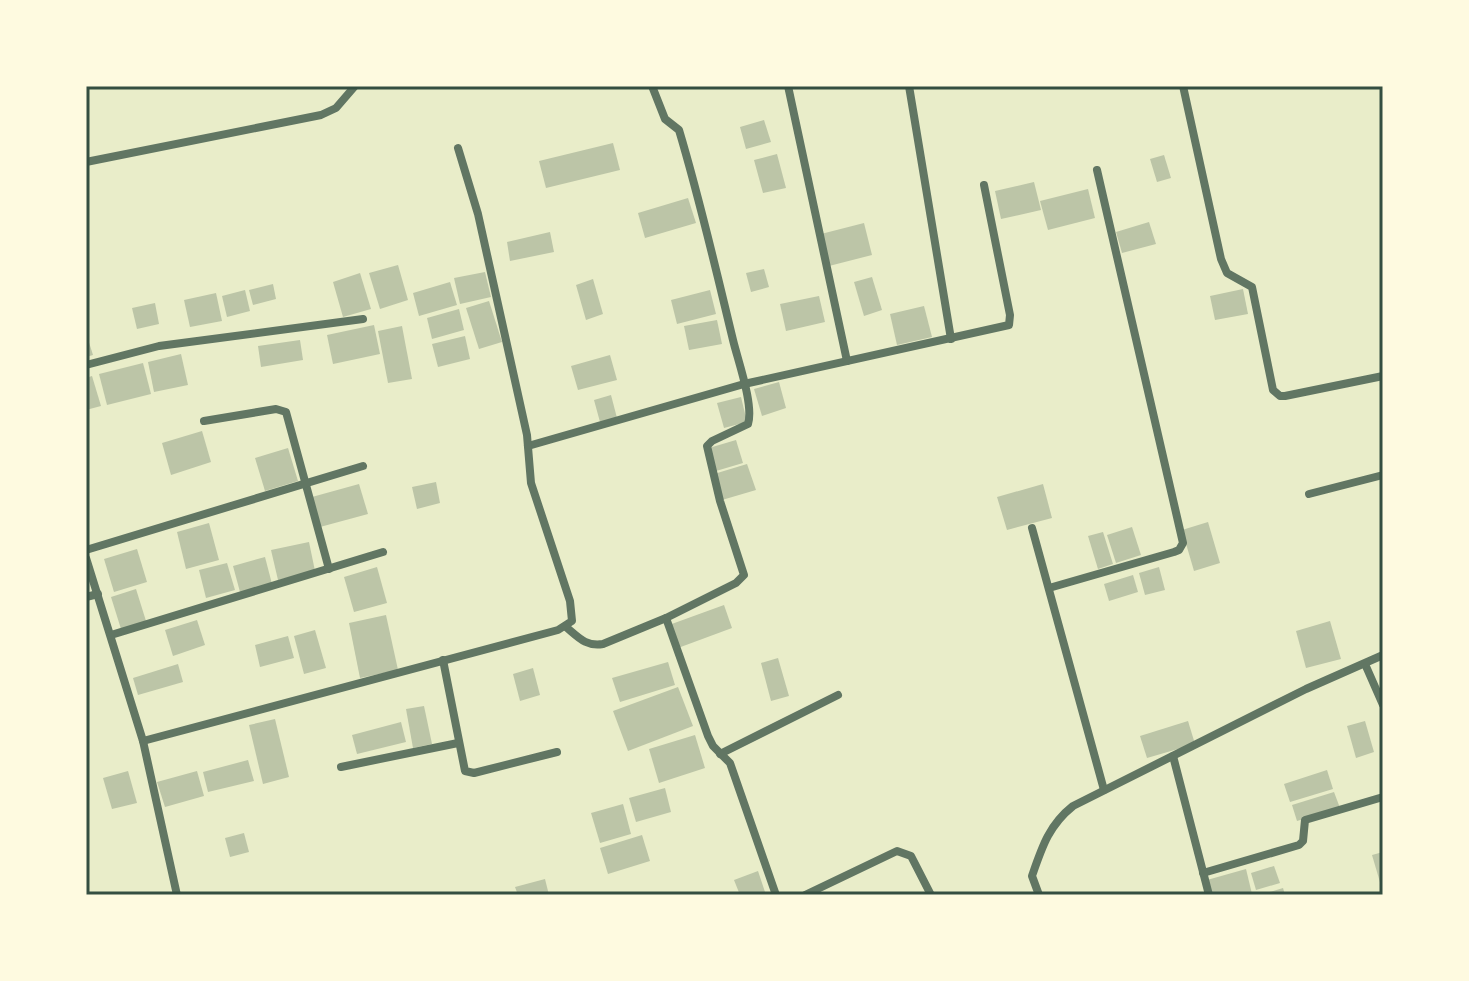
<svg xmlns="http://www.w3.org/2000/svg" width="1469" height="981" viewBox="0 0 1469 981" font-family="Signika,sans-serif">
<rect width="100%" height="100%" fill="#e9edc9"/>
<g fill="#bcc5a7">
<polygon points="764,120 771,142 746,149 740,127"/>
<polygon points="613,143 620,170 546,188 539,161"/>
<polygon points="777,154 786,188 763,193 754,160"/>
<polygon points="1164,155 1171,178 1157,182 1150,159"/>
<polygon points="1034,182 1041,210 1001,219 995,191"/>
<polygon points="1088,189 1095,218 1048,230 1040,201"/>
<polygon points="688,198 696,223 645,238 638,213"/>
<polygon points="1149,222 1156,244 1122,253 1116,232"/>
<polygon points="864,223 872,255 829,266 821,234"/>
<polygon points="550,232 554,252 510,261 507,242"/>
<polygon points="398,265 408,300 380,309 369,273"/>
<polygon points="764,269 769,287 751,292 746,273"/>
<polygon points="485,272 491,297 460,304 454,278"/>
<polygon points="360,273 371,309 343,317 333,282"/>
<polygon points="872,277 882,310 864,316 854,282"/>
<polygon points="593,279 603,314 586,320 576,285"/>
<polygon points="450,282 457,305 419,316 413,293"/>
<polygon points="273,284 276,299 253,305 249,290"/>
<polygon points="1243,289 1248,314 1215,320 1210,296"/>
<polygon points="245,290 250,311 227,317 222,296"/>
<polygon points="710,290 716,314 677,324 671,300"/>
<polygon points="216,293 222,321 190,327 184,300"/>
<polygon points="819,296 825,322 786,331 780,304"/>
<polygon points="489,301 502,342 479,349 466,308"/>
<polygon points="155,303 159,324 137,329 132,308"/>
<polygon points="924,306 932,337 897,345 890,314"/>
<polygon points="459,309 464,330 432,339 427,318"/>
<polygon points="717,320 722,344 689,350 684,326"/>
<polygon points="374,325 380,354 333,364 327,335"/>
<polygon points="402,326 412,379 388,383 378,331"/>
<polygon points="86,333 93,355 86,357"/>
<polygon points="465,336 470,359 438,367 432,344"/>
<polygon points="300,340 303,360 261,367 258,346"/>
<polygon points="181,354 188,385 154,392 148,362"/>
<polygon points="610,355 617,380 578,390 571,366"/>
<polygon points="143,363 151,394 107,405 99,374"/>
<polygon points="92,376 101,406 86,410 86,378"/>
<polygon points="779,382 786,408 762,416 754,389"/>
<polygon points="611,395 617,418 600,422 594,400"/>
<polygon points="741,397 747,422 724,428 717,403"/>
<polygon points="202,431 211,462 171,475 162,443"/>
<polygon points="736,440 743,463 716,471 709,448"/>
<polygon points="288,448 298,481 265,491 255,458"/>
<polygon points="747,464 756,490 722,500 714,474"/>
<polygon points="436,482 440,503 417,509 412,487"/>
<polygon points="359,484 368,514 320,527 312,497"/>
<polygon points="1043,484 1052,518 1007,530 997,497"/>
<polygon points="1208,522 1220,563 1194,571 1182,530"/>
<polygon points="209,523 219,560 186,569 177,532"/>
<polygon points="1132,527 1141,555 1116,563 1107,535"/>
<polygon points="1103,532 1113,564 1098,569 1088,536"/>
<polygon points="309,542 315,571 278,580 271,550"/>
<polygon points="137,549 147,582 114,592 104,559"/>
<polygon points="265,557 272,584 240,592 233,566"/>
<polygon points="227,563 235,590 206,598 199,570"/>
<polygon points="377,567 387,603 354,612 344,577"/>
<polygon points="1159,567 1165,590 1145,595 1139,573"/>
<polygon points="1133,575 1138,592 1109,601 1104,584"/>
<polygon points="136,589 146,621 121,629 111,597"/>
<polygon points="724,605 732,628 678,648 669,625"/>
<polygon points="386,615 398,670 360,678 349,623"/>
<polygon points="197,620 205,645 173,656 165,630"/>
<polygon points="1330,621 1341,659 1306,668 1296,631"/>
<polygon points="315,630 326,668 304,674 294,636"/>
<polygon points="288,636 294,658 260,667 255,645"/>
<polygon points="778,658 789,696 771,701 761,663"/>
<polygon points="668,662 675,685 620,702 612,678"/>
<polygon points="178,664 183,682 138,695 133,678"/>
<polygon points="533,668 540,695 520,701 513,674"/>
<polygon points="678,687 693,726 628,751 613,711"/>
<polygon points="424,706 432,744 413,748 406,709"/>
<polygon points="275,719 289,777 263,784 249,725"/>
<polygon points="1188,721 1195,744 1147,758 1140,736"/>
<polygon points="1365,721 1374,752 1356,758 1347,726"/>
<polygon points="401,722 406,742 357,754 352,735"/>
<polygon points="695,735 705,768 659,783 649,749"/>
<polygon points="248,760 254,781 208,792 203,772"/>
<polygon points="1327,770 1333,789 1290,802 1284,784"/>
<polygon points="128,771 137,803 112,809 103,778"/>
<polygon points="197,771 204,796 165,807 157,782"/>
<polygon points="665,788 671,812 636,822 629,798"/>
<polygon points="1334,792 1340,808 1297,821 1292,805"/>
<polygon points="623,804 631,834 600,843 591,813"/>
<polygon points="244,833 249,852 230,857 225,838"/>
<polygon points="642,835 650,861 608,874 600,848"/>
<polygon points="1383,852 1383,889 1382,889 1372,855"/>
<polygon points="1274,866 1280,883 1256,890 1251,873"/>
<polygon points="1246,869 1252,894 1211,895 1207,880"/>
<polygon points="758,871 766,895 740,895 734,880"/>
<polygon points="545,879 549,895 518,895 515,887"/>
<polygon points="1283,888 1285,895 1263,895 1263,894"/>
</g>
<g fill="none" stroke-linecap="round" stroke-linejoin="round">
<g stroke="#617663" stroke-width="8">
<polyline points="788,86 847,361"/>
<polyline points="909,86 951,339"/>
<polyline points="1183,86 1221,259 1227,273 1252,287 1273,390 1280,396 1285,396 1383,376"/>
<polyline points="86,162 321,115 336,108 355,86"/>
<polyline points="86,365 159,346 363,319"/>
<polyline points="204,421 276,409 286,412 329,569"/>
<polyline points="528,446 744,384 1009,325 1010,315 984,185"/>
<polyline points="1309,494 1383,475"/>
<polyline points="1032,528 1104,790"/>
<polyline points="86,550 363,466"/>
<polyline points="86,558 143,741 177,895"/>
<polyline points="1049,588 1174,552 1179,550 1183,543 1097,170"/>
<polyline points="86,597 98,594"/>
<polyline points="666,618 708,736 713,746 730,763 776,895"/>
<path d="M566,627C578,637 586,647 603,644L666,618L736,583L744,575L720,501L707,446L712,441L748,424C754,405 738,361 733,340C716,270 700,200 679,130L665,119L652,86"/>
<polyline points="111,635 383,552"/>
<polyline points="443,660 465,771 474,773 557,752"/>
<polyline points="1365,664 1383,705"/>
<polyline points="143,741 558,630 572,621 570,601 531,483 527,435 478,214 458,148"/>
<polyline points="720,754 838,695"/>
<polyline points="1173,756 1209,895"/>
<polyline points="341,767 458,743"/>
<polyline points="1203,873 1299,845 1303,841 1305,820 1383,797"/>
<polyline points="805,895 897,851 911,856 931,895"/>
<path d="M1039,895L1032,876C1042,847 1049,825 1073,806L1306,689L1383,655"/>
</g>
</g>
<rect width="1469" height="981" fill="none" stroke="#fefae0" stroke-width="176"/>
<rect x="88" y="88" width="1293" height="805" fill="none" stroke="#344e41" stroke-width="3"/>
</svg>
